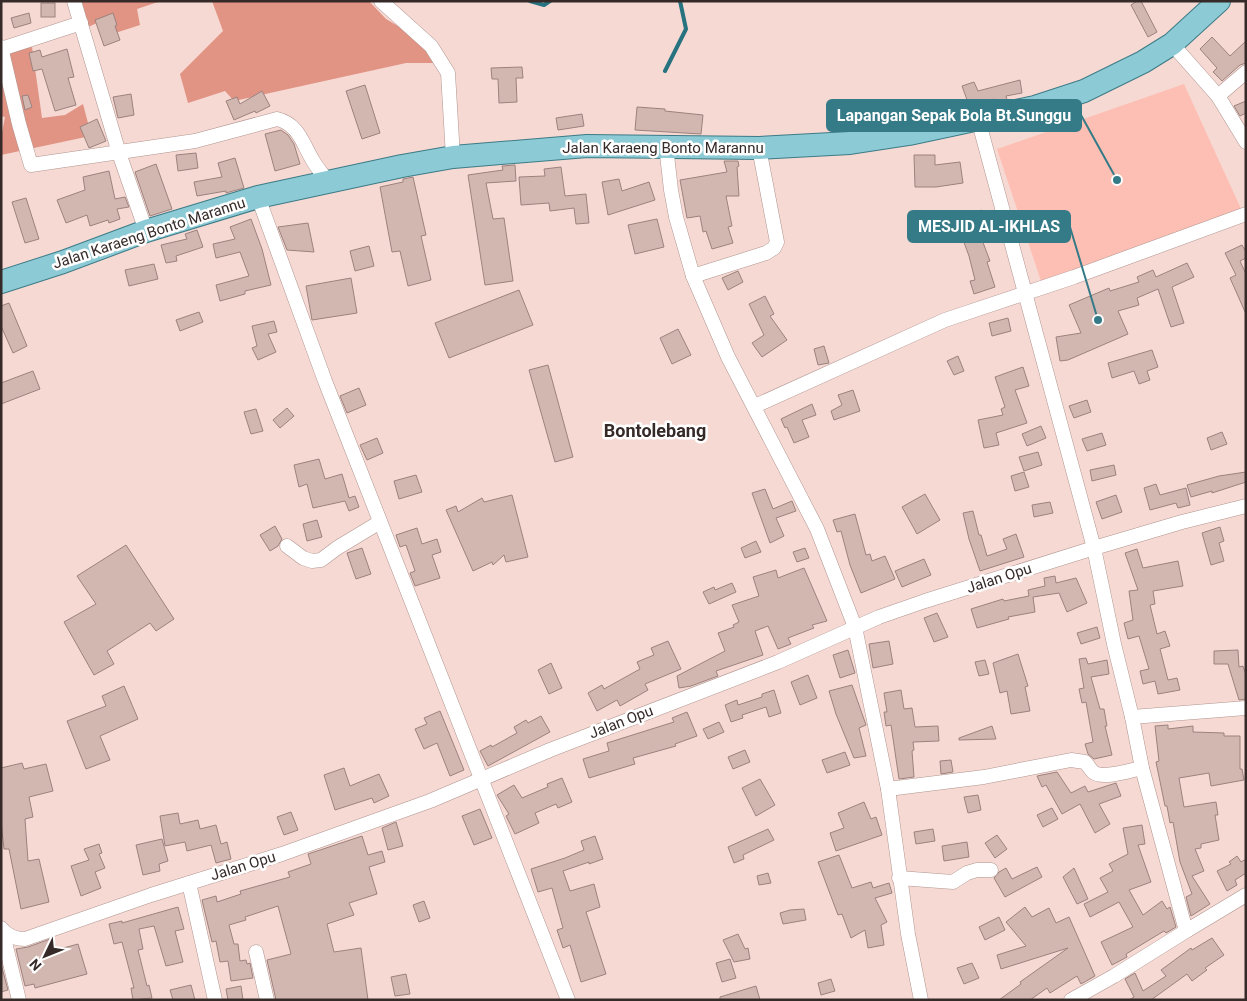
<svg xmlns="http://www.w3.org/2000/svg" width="1247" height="1001" viewBox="0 0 1247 1001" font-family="Roboto,sans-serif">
<rect width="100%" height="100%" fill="#f6d9d3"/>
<polygon fill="#fdbfb3" points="1184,84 1242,211 1041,281 997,149"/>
<g fill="#e19384">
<polygon points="84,1 161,1 137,9 140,25 109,35 106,19 77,32 70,5"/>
<polygon points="212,1 369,1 386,19 420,39 444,63 406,63 234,101 225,91 188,103 180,74 223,31"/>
<polygon points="32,47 42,118 65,115 83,104 88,123 95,135 1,155 1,138 5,117 1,116 1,53"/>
</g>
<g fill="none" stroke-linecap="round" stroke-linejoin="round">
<g stroke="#277380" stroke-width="4">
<polyline points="530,1 544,5 550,1"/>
<polyline points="665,71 686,29 680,1"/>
</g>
</g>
<g fill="#d2b7b1" stroke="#9c827d">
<polygon points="1137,1 1141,1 1157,32 1148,37 1131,5"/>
<rect x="41" y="3" width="14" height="14"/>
<polygon points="29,13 31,23 14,28 11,18"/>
<polygon points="113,13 117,25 115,26 120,40 104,46 95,20"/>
<polygon points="1212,37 1230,56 1246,41 1246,63 1240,65 1222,81 1213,72 1217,68 1200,49"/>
<polygon points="67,49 74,77 68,78 76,105 55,111 42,69 33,71 29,53 40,50 42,57"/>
<polygon points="522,67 523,78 516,78 517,102 499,103 498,79 492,79 491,68"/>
<polygon points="1020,80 1022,93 1006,96 1007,100 995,102 994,99 970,108 962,86 974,82 978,91"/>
<polygon points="365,85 380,133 362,139 346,91"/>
<polygon points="262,91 270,106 256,113 255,111 234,120 226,101 237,97 240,104"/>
<polygon points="131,94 134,115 118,118 113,97"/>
<polygon points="28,95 32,107 25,110 22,96"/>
<polygon points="1246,101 1246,113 1240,116 1234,106"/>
<polygon points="637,107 665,109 665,111 703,115 701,134 635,130"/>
<polygon points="582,114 584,126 558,130 556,118"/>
<polygon points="97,119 106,141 89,148 80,127"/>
<polygon points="281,130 288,135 294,144 300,164 275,171 265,134"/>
<polygon points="196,153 198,168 178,171 176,155"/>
<polygon points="914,155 935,155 935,165 960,162 963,183 936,187 915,187"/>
<polygon points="235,158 244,188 226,193 226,191 197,196 194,182 222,177 218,163"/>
<polygon points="724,161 738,161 739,166 737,167 739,196 726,196 732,226 728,227 733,243 712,249 706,231 703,232 700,216 687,218 680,180 727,172"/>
<polygon points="156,164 172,209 150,216 135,172"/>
<polygon points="515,165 516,181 486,183 493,219 504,218 513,281 485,285 468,175 503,170 502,166"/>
<polygon points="561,167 565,196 586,194 589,223 576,224 574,208 550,211 549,203 521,205 519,177 545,176 544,169"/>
<polygon points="109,171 115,199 125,197 129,207 117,209 120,219 109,223 108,220 90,226 87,215 66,223 57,200 85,190 83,177"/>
<polygon points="413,177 426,235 421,236 431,280 408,286 400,251 392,252 380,187 403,182 403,179"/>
<polygon points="619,179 622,191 649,182 655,200 608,215 602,182"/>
<polygon points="26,198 39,239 25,243 12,202"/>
<polygon points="982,210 988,229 979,232 990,261 987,262 995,287 974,294 970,281 975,280 969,256 955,218"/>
<polygon points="251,219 262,249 271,285 245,291 245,294 220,301 216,285 249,276 240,252 216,258 213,244 235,239 230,227"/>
<polygon points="657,219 664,247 635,254 628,225"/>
<polygon points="308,223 314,252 287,250 278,227"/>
<polygon points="197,230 203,247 176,256 177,261 166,263 161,245 187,239 185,234"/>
<polygon points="1242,245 1246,252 1246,258 1240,261 1245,272 1246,271 1246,314 1230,278 1236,275 1225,253"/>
<polygon points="369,246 374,266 355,271 350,251"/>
<polygon points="1187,263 1194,277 1172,287 1184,323 1171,327 1158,289 1137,298 1139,305 1118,311 1128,334 1068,360 1060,361 1056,337 1081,333 1069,305 1109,288 1110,291 1139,282 1137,277 1153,270 1156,277"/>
<polygon points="154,264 158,279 129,286 125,270"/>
<polygon points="738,271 743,282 728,290 722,278"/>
<polygon points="351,278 357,313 312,320 306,286"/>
<polygon points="519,290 533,325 449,358 435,323"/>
<polygon points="765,296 774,314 770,316 787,340 762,357 752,343 764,335 749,304"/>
<polygon points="9,303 27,346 13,353 1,326 1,306"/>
<polygon points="199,312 203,322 180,331 176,320"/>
<polygon points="1008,318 1011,331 992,336 989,323"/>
<polygon points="274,321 277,332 268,334 276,352 258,360 252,348 257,346 252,326"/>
<polygon points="678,329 691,355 672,364 660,338"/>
<polygon points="824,346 829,363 818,365 814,349"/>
<polygon points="1152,350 1158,367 1147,371 1150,380 1139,384 1134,371 1112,378 1108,363"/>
<polygon points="958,356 964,371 954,375 947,361"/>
<polygon points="548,365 573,457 555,462 529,370"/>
<polygon points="1023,367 1029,386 1015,390 1027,423 996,433 999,445 984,448 978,420 1003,415 1001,409 1005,407 995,377"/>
<polygon points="33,371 40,389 1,404 1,383"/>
<polygon points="359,388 366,405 347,413 340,396"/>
<polygon points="853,390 860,411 834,420 831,411 842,405 838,395"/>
<polygon points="1087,400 1091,412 1074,418 1069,406"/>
<polygon points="812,404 816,415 802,420 809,437 794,443 787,427 785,428 781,419"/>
<polygon points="287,408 294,416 280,428 273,420"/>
<polygon points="256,409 263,431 251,434 244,412"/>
<polygon points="1041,426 1046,438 1027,446 1022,434"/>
<polygon points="1222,432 1227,444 1211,450 1207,438"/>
<polygon points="1102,433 1106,445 1087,451 1082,439"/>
<polygon points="377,438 383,453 367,460 360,445"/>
<polygon points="1038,452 1042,465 1024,471 1019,457"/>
<polygon points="319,459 325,479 342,474 349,498 355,496 359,507 349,511 345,501 313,508 307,484 299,487 294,465"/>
<polygon points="1114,465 1116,475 1092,481 1090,470"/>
<polygon points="1024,472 1029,487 1015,491 1011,476"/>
<polygon points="1246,472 1246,482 1212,493 1212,491 1191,497 1187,485 1219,476"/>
<polygon points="416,475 422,492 399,499 394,481"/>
<polygon points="1156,484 1160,495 1186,488 1190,505 1178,508 1176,503 1150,510 1144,488"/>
<polygon points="765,489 773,509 792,501 796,511 776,518 784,536 770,543 752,493"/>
<polygon points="925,494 940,520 917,534 902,507"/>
<polygon points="512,495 528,557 506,562 504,555 493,565 492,562 473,571 446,510 456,506 458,512 482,498 484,502"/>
<polygon points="1116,495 1122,512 1102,519 1096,502"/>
<polygon points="1050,502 1053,513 1034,517 1032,505"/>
<polygon points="973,511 979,535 981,535 987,556 1007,549 1003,539 1016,534 1024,557 980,571 969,539 963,513"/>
<polygon points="855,514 866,555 870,554 872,561 885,556 895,579 861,593 850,565 841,531 837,532 833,520"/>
<polygon points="317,520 322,537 307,541 303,524"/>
<polygon points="275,526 282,539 278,546 270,551 260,535"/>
<polygon points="1220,527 1224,541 1219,543 1224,561 1211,565 1202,533"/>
<polygon points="417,528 422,544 437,539 441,552 432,555 440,578 415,586 410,573 415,571 406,545 400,547 396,535"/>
<polygon points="756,541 761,552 745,558 741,548"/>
<polygon points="126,545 174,619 156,631 150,623 107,651 114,664 94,675 64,622 96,604 77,576"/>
<polygon points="362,548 371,574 356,579 347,553"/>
<polygon points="805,548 809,558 797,562 793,552"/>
<polygon points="1137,549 1143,568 1178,561 1183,586 1153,591 1155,604 1150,605 1157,634 1165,631 1170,646 1160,649 1168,680 1177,678 1180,690 1158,694 1155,681 1143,684 1140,671 1149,669 1139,636 1128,639 1124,623 1133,620 1129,591 1138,590 1125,553"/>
<polygon points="924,559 931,575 902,587 895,571"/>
<polygon points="804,568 827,621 812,625 814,628 788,638 791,644 778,649 768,626 755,631 763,655 716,671 718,676 691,686 679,688 677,676 725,651 718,633 734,627 733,625 739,622 732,605 759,596 753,577 776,570 778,578"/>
<polygon points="1055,576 1056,583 1076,578 1087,603 1067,612 1059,593 1033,597 1035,612 1008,617 1009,619 977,628 971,609 1003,599 1004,601 1029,596 1028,590 1045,586 1044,578"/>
<polygon points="732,583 736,592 709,604 703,592 714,587 715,590"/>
<polygon points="937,613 948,637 934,642 924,618"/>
<polygon points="1097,627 1100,638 1081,644 1077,633"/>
<polygon points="668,641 681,669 645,684 648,690 620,706 617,700 597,711 588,693 602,685 604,689 640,669 637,662 654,655 651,648"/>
<polygon points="889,641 893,664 873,668 869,644"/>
<polygon points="848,650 855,673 840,678 833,655"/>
<polygon points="1238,650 1239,667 1243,666 1246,675 1246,699 1239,700 1228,664 1214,664 1214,651"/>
<polygon points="1018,654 1028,686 1025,687 1030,711 1011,714 1007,691 1000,693 993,663"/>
<polygon points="1086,658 1088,664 1107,660 1109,674 1091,677 1100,709 1104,709 1107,726 1105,726 1112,755 1094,759 1088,754 1085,744 1093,742 1086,702 1082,703 1079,689 1084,688 1079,659"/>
<polygon points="985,660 989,674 979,676 975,662"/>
<polygon points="551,663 562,688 549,694 538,670"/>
<polygon points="808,675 817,698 800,705 791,682"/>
<polygon points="852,685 866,725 859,728 866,756 854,758 836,714 829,691"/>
<polygon points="124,686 138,719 100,736 110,760 86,769 67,721 106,706 102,696"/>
<polygon points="774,690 781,713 769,717 766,707 742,715 743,718 731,722 725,705 737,700 738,705 762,697 762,694"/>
<polygon points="901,690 904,709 912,708 915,727 938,726 939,741 913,742 914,750 912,751 914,777 899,779 891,725 886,726 884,712 887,712 884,693"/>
<polygon points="440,711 464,770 450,776 437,743 424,749 415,729 427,724 424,718"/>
<polygon points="687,712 697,736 675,744 676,746 633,758 635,764 589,778 583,759 609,751 607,743 674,722 672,718"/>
<polygon points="541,716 550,732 488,766 480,751 491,745 492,747 517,733 514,727 526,720 528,723"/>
<polygon points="719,722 724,732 708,739 703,729"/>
<polygon points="1168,725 1168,729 1193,726 1193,732 1224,733 1224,736 1240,736 1240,769 1242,769 1244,780 1211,786 1209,773 1179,778 1184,807 1216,802 1218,815 1215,815 1219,840 1201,844 1201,848 1195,849 1204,871 1192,876 1210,904 1191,916 1186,897 1192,894 1180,862 1173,822 1170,823 1167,806 1165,806 1156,762 1159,761 1155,726"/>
<polygon points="992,726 996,739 959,740 959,738"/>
<polygon points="745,750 750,762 733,769 728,757"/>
<polygon points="845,752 850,765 827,773 822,760"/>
<polygon points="951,760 953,772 941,774 940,761"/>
<polygon points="22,763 24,769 46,764 53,791 29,797 33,817 25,819 28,861 39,859 49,902 21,909 9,849 4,849 1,822 1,768"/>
<polygon points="344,768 350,786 379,774 389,796 374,803 372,798 335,810 324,775"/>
<polygon points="1057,772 1071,793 1085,786 1088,792 1116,783 1121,796 1099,804 1110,824 1095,833 1080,804 1062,814 1046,785 1042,787 1037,776"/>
<polygon points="562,778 572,802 558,808 556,804 535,813 539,823 515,834 506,816 509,814 497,795 514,785 522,798 548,787 547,784"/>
<polygon points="760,779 775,805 756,816 742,788"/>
<polygon points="978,795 981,810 968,813 964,797"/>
<polygon points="864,802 871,819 876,817 882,835 836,851 830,833 844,828 838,813"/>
<polygon points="1052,808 1058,819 1043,827 1037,815"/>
<polygon points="480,809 492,838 474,845 462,816"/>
<polygon points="291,812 298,830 284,835 277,817"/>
<polygon points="178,813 180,824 198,820 200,829 216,825 221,844 227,842 231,859 216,863 211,845 187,851 185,842 165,846 160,816"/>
<polygon points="396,822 403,846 388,850 382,828"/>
<polygon points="1142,825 1145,844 1138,845 1151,882 1129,890 1143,915 1162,901 1167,909 1170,907 1176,927 1166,933 1164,931 1126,954 1127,957 1112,965 1101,942 1133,927 1119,902 1090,917 1084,904 1108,892 1100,878 1113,871 1109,864 1128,854 1123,828"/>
<polygon points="768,829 774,840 743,855 744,859 734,863 728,847"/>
<polygon points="933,829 935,841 916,844 914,832"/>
<polygon points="997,835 1007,849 995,858 985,843"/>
<polygon points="362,836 368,855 382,851 385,862 369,867 377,894 349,903 354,915 327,924 334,952 361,948 368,1000 276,1000 267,960 291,954 278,906 245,917 246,920 229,925 234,944 238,944 240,961 246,960 247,964 250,963 253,978 231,981 228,961 220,962 216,941 212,942 202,900 216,896 217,902 241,894 240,891 290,877 288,872 311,864 308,854"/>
<polygon points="595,836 603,859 589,864 589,862 563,871 570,891 594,884 600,907 586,912 606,974 581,982 570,945 563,948 557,930 563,928 552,888 538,892 531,869 565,858 584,850 581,841"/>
<polygon points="162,839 168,861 159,864 160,871 143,875 136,845"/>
<polygon points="967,842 969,857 944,861 942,846"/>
<polygon points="99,844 102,853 99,854 105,868 95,872 101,888 81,896 71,866 89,860 84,849"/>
<polygon points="839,855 852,888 871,882 873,888 889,883 892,893 875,898 887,922 881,925 884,945 868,948 865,930 851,938 842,914 838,915 818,862"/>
<polygon points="1237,856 1241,862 1246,859 1246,873 1235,880 1237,885 1227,891 1217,871 1231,864 1229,862"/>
<polygon points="1037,867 1042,877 1005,897 994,878 999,872 1006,868 1012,879"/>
<polygon points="1074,868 1088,899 1077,904 1063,877"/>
<polygon points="768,873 771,883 759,885 757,876"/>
<polygon points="424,901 430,918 419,922 413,905"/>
<polygon points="178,907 184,929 175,931 183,962 166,966 154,926 139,929 143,949 138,950 147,986 149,985 152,998 133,1000 131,988 134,988 122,942 114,944 109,924 122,921 122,923"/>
<polygon points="1025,907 1032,917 1049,908 1056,923 1069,917 1095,976 1081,984 1077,976 1050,993 1047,988 1030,1000 999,1000 1021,984 1020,982 1068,948 1001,969 997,955 1026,946 1006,922"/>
<polygon points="804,909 806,920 783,924 780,913 790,910"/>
<polygon points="999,917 1005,930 985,940 979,927"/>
<polygon points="738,934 745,949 748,948 750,959 734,962 723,940"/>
<polygon points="53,938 56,950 78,944 87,974 35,988 34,984 25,986 16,949 28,947"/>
<polygon points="1212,938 1224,955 1205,968 1207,970 1192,981 1187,974 1151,1000 1129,1000 1134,997 1125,979 1135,973 1143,991 1166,976 1161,970 1191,948 1192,950"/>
<polygon points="730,959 736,978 722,982 716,963"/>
<polygon points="972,963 979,978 964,984 957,968"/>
<polygon points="1,964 8,990 1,992"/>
<polygon points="406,974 410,994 395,996 391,977"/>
<polygon points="831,979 835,991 821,995 818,983"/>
<polygon points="191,985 195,1000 173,1000 170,990"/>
<polygon points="241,986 243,1000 228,1000 226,989"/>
<polygon points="756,986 760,1000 720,1000 720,997"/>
</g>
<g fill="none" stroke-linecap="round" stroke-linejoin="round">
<defs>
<g id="street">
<polyline points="74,1 119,153 146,231"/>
<polyline points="381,1 431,46 448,73 453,157"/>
<polyline points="1172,44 1218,96 1246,142"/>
<path d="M1,47L19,124L31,165L195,141L277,119C298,124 302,142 312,159C316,167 323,174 328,182"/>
<polyline points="1,49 81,23"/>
<polyline points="1218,96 1246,72"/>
<polyline points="978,119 1094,548 1114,644 1132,717 1142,768 1186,931 1114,976 1071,1000"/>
<polyline points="666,146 671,190 676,217 693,276"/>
<polyline points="759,148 777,242 774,248 766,253 693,276 728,357 817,529 855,627 888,789 908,934 921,1000"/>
<polyline points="258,197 325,381 568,1000"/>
<polyline points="755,406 945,320 1074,277 1246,214"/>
<polyline points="287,546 303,558 312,561 321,560 337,548 380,522"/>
<polyline points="1132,717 1246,708"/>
<path d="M888,789L984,777L1071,760L1085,762C1088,765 1090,769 1093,772C1103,780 1131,770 1142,768"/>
<polyline points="899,878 953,882 967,873 977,870 991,870"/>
<polyline points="189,883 215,1000"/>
<path d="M1,928C7,936 15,939 25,939L151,895L282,854L430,801L550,750L778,662L879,617L925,601L1094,548L1182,522L1246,506"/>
<polyline points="2,930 19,1000"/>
<polyline points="1186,931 1246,895"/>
<polyline points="256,952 267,1000"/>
</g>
<polyline id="primary" points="1,282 63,262 146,231 258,197 402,166 453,157 587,146 759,148 850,143 909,134 1035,107 1084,91 1143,62 1172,44 1219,1"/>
</defs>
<use href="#street" stroke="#b09590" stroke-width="15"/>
<use href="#primary" stroke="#3c7b86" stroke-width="24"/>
<use href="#street" stroke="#fff" stroke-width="14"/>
<use href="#primary" stroke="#8ccad5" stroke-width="22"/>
</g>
<g text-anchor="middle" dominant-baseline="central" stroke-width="5" stroke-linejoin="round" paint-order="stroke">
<g font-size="15" fill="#352a28" stroke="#fff">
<text x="663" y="148">Jalan Karaeng Bonto Marannu</text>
<text transform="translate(149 233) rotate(-18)">Jalan Karaeng Bonto Marannu</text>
<text transform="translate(999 578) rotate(-18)">Jalan Opu</text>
<text transform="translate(621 722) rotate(-21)">Jalan Opu</text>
<text transform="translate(243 866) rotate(-17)">Jalan Opu</text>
</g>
<g font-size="18" font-weight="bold" fill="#352a28" stroke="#fff">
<text x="655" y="430">Bontolebang</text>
</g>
</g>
<path fill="none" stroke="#357a87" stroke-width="2" d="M1117 180L1081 115M1098 320L1070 227"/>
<g fill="#357a87" stroke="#fff" stroke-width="2">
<circle cx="1117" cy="180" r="5"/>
<circle cx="1098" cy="320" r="5"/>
</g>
<g fill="#357a87" stroke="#357a87" stroke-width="2">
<rect x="827" y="100" width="254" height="31" rx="5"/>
<rect x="908" y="211" width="162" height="31" rx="5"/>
</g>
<g font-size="16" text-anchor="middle" font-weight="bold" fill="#fff">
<text x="954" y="121">Lapangan Sepak Bola Bt.Sunggu</text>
<text x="989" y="232">MESJID AL-IKHLAS</text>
</g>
<rect width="1247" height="1001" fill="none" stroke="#352a28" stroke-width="5"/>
<g transform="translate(45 956) rotate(227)" stroke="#ffffff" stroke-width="4" paint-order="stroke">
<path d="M0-4L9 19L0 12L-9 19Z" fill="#352a28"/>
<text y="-8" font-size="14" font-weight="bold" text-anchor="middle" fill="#352a28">N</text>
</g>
</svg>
